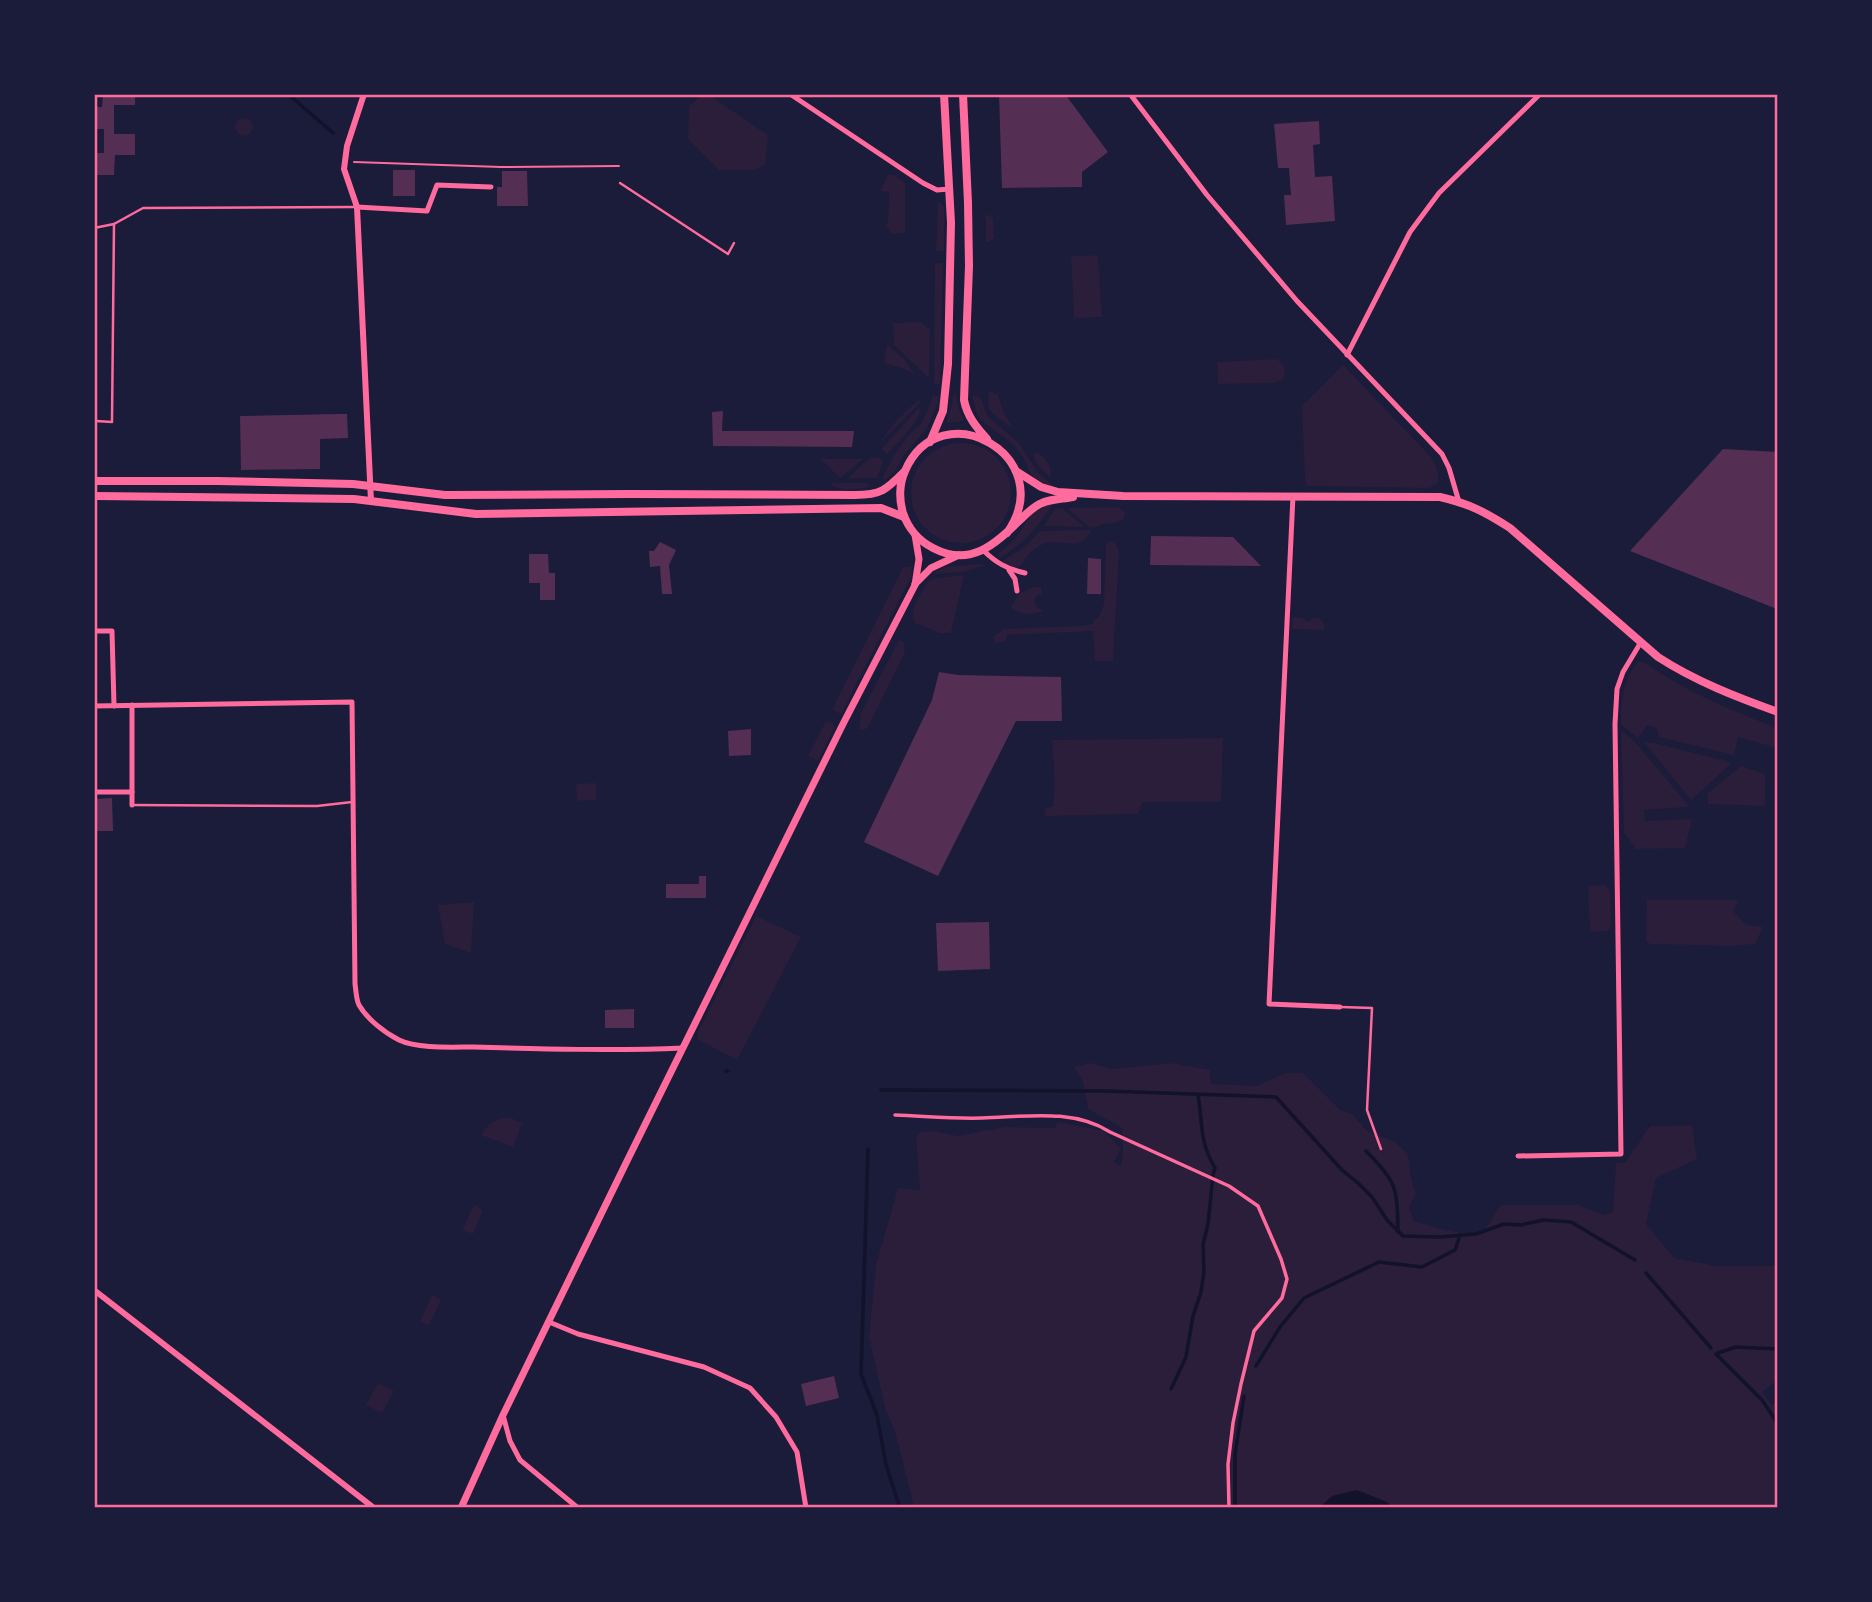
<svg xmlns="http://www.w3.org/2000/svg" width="1872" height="1602" viewBox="0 0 1872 1602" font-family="'PT Sans',sans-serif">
<rect width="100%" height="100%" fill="#1b1b3a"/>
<g fill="#2a1e3b">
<polygon points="702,95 709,95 768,135 765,165 753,170 719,170 688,139 689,106"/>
<circle cx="244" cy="127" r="9"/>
<polygon points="888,175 893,175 905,183 905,233 892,234 885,224 888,223 889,194 888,192 880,191"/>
<polygon points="938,201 943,205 944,208 944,251 936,251"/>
<polygon points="986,214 993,218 994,238 989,242 986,241"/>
<polygon points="1098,255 1102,317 1074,318 1071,256"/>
<polygon points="935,263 943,263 940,384 934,384"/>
<polygon points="921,322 930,330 929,378 894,345 893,323"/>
<polygon points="887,344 905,360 915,375 904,369 884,363"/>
<path d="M1277,359C1284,365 1287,370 1283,379L1275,383L1218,384L1217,362Z"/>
<path d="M1343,365L1429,455C1435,463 1440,472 1438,483L1429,488L1307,486L1305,481L1302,406Z"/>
<polygon points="992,392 998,395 1004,413 1013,428 999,419 989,409 988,393"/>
<polygon points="956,393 958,407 964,421 946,423 952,405 953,394"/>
<polygon points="933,395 938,396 938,403 927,428 904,455 895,471 885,480 882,478 895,454 907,437 921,424 927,412"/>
<path d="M972,395L980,397L988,417L1018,442L1039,474L1054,486L1052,488C1023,477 1033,467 1016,448C1006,437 992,430 981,420L977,414Z"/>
<path d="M924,397L916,407L881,442C887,429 911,405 924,397Z"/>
<path d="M921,406C919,424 899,440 888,454L884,452L882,448Z"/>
<circle cx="961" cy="493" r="50"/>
<path d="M1036,452C1047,459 1052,464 1051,478C1043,471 1036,465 1033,455Z"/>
<polygon points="878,457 883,462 877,478 848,478 870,458"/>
<polygon points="821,459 863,459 840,478"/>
<path d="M833,483H865L871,486C858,491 841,490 830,485Z"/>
<path d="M1053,504C1036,529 1024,544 998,559L999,553L1016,538L1032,513L1044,506Z"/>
<path d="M1118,507L1125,512L1124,519C1115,526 1103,521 1094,528L1089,527L1067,508Z"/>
<polygon points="1062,508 1084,527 1044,526 1055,509"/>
<path d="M1090,530L1091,531C1079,553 1065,539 1046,543C1041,544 1031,551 1028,555C1023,559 1024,566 1017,567C1012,568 1006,564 1001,562L1023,548L1040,531Z"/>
<polygon points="1110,541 1116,544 1119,552 1113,661 1095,661 1093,631 1006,635 1006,641 995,643 993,637 1004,629 1082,626 1092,624 1101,613 1104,603 1106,544"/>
<polygon points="979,564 985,565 965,572 932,574 945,567"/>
<polygon points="903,567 912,567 911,577 841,714 832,710"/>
<path d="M964,575L951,633H939L915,623C908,609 921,594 928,582L932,579Z"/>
<path d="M1034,587H1041L1042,594L1036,596L1034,602L1037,607L1043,611C1034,616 1017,615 1011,607L1020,593Z"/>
<polygon points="1293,617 1302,618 1309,622 1313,618 1319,618 1325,625 1324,630 1292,629"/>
<polygon points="899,640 904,642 905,652 868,727 864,730 859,729 861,713"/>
<path d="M1639,661L1644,662C1688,693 1728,709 1777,728V748L1738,737L1734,755L1659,737L1657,728L1647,725L1638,738L1621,724C1621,701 1623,679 1639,661Z"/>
<polygon points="826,721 833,723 835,727 818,761 808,756"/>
<polygon points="1621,730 1635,742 1688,805 1687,807 1644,810 1645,821 1692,819 1685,848 1636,849 1624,832"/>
<polygon points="1223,738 1221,802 1142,802 1138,814 1045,816 1045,809 1053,806 1055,784 1052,740"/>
<polygon points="1644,742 1654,743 1727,761 1731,764 1691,800"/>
<polygon points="1741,766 1765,774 1765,806 1708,804 1707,794"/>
<polygon points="596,783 596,800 577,801 576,784"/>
<polygon points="1604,885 1610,890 1611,928 1607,931 1590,932 1588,886"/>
<polygon points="1647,900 1736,900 1738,901 1733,911 1746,925 1763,927 1755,944 1733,946 1650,944 1646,941"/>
<polygon points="474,902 471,953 445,944 438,905"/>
<polygon points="756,916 801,937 737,1060 697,1039 698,1032"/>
<path d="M1091,1063L1111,1069L1172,1063L1210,1070L1211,1084L1257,1086L1285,1073H1303L1340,1110L1352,1114L1368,1132L1394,1141L1408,1154L1411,1179L1416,1194L1409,1207L1414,1221C1431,1226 1469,1240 1485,1228C1491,1223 1496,1211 1501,1205H1578L1604,1215L1613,1212L1616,1163H1625L1650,1126L1692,1125L1697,1159L1656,1178L1646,1224L1674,1258L1717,1266H1777V1380L1762,1392L1772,1406L1777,1399V1507H914L895,1431L885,1408L869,1337L876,1265L898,1188L920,1190L916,1137L921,1132L934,1131L958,1136L1005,1127L1056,1128L1057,1122L1104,1131L1121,1149L1114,1162L1121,1166L1123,1153L1122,1128L1088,1109L1083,1081L1074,1067Z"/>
<path d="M511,1118L522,1123L513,1147L481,1135C489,1122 496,1119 511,1118Z"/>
<polygon points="474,1205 483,1210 473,1234 462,1230"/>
<polygon points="432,1295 441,1300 429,1325 420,1322"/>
<polygon points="378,1383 394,1391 382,1413 366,1405"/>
</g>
<polygon fill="#12122b" points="1357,1490 1387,1502 1392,1507 1320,1507 1332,1496"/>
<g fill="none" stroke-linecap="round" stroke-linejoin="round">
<g stroke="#12122b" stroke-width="3.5">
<polyline points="288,94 333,133"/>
<polyline points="726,1071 728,1071"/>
<polyline points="881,1090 1106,1091 1276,1097 1342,1170 1358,1183 1372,1197 1387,1220 1403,1236 1439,1237 1476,1234 1504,1224 1521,1225 1543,1220 1571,1222 1635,1260"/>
<polyline points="868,1149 861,1374 877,1415 886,1465 900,1508"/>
<path d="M1366,1151C1398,1183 1397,1189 1398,1232"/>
<polyline points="1646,1273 1711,1348"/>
<polyline points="1718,1353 1736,1347 1778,1349"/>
<polyline points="1716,1354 1762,1400 1778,1424"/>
<polyline points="1256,1366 1280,1327 1304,1298 1379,1262 1422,1267 1455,1250 1460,1235"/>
<path d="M1171,1389L1186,1357L1193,1316L1201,1292L1204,1272L1203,1245L1208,1224L1213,1175L1215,1168C1199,1141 1203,1124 1198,1095"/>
<polyline points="1235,1508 1235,1454 1244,1396"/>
</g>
</g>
<g fill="#542f53">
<polygon points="103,94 135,94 135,105 114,105 114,134 135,134 135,155 115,155 114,175 94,175 94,153 104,153 104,129 94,129 94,107 102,107"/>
<polygon points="999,94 1065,94 1108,152 1082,172 1082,187 1002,188"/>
<polygon points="1319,121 1320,144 1313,145 1315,177 1332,176 1335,221 1286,225 1284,195 1291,195 1289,168 1278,168 1274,124"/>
<rect x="393" y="170" width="22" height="26"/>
<polygon points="502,171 527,171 528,206 497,206 497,187 502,187"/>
<polygon points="723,411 722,431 854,431 852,447 713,446 712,412"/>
<polygon points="337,414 347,414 348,438 320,439 320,469 241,470 240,416"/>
<polygon points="1723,449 1778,452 1777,609 1630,551"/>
<polygon points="1151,536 1233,537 1261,566 1150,565"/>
<polygon points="660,542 676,550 669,565 672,594 662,594 660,566 650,567 649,551 654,551"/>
<polygon points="529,554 548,554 549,573 555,573 555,600 540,600 540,583 529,583"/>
<polygon points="1088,558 1101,559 1101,594 1087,594"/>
<polygon points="939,672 958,675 1061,677 1062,721 1016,721 938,876 864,842 932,700"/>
<polygon points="751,729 751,755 729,756 728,731"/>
<polygon points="112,798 113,831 94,831 94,799"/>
<polygon points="699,876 706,876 706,898 666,898 666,884 699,884"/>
<polygon points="989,922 990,969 938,971 936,923"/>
<polygon points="634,1009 634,1028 605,1028 605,1010"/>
<polygon points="834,1376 839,1398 806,1406 801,1384"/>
</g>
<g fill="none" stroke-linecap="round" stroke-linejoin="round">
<polyline stroke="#ff6b9d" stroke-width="2" points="354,162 501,167 619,166"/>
<g stroke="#ff6b9d" stroke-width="2.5">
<polyline points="620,183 728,254 734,243"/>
<polyline points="94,228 114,224 143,208 354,207"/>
<polyline points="96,421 112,422 114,224"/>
<polyline points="132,805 317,806 352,802"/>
<polyline points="1340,1007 1372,1008 1367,1110 1381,1149"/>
</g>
<path stroke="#ff6b9d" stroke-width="3.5" d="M895,1115C924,1116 953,1119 982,1118C1024,1117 1072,1108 1110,1132L1229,1186L1258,1206L1281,1259L1287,1279L1282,1298L1254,1331L1241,1384L1233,1423L1228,1464L1229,1508"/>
<g stroke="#ff6b9d" stroke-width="5">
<polyline points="790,94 923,183 937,190 949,189"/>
<polyline points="1130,94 1207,195 1297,301 1442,454 1449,468 1459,502"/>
<polyline points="357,207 427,211 437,185 491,187"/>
<polyline points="1347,355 1410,232 1439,193 1540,94"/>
<polyline points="1293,496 1269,1004 1340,1007"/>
<path d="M983,550C996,563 1007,569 1025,573"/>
<polyline points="1009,570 1015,579 1017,591"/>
<polyline points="94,631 112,631 114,706"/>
<polyline points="132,705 132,805"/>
<path d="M94,706L352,702L355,984C356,990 356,999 359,1005C367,1019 385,1033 399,1040C418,1049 452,1047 473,1047C543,1049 614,1051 683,1048"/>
<polyline points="94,792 132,792"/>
<polyline points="1518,1156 1621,1154 1615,724 1617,689 1623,672 1641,642"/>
<polyline points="549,1322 578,1334 704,1367 750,1388 776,1417 797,1452 806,1508"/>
<polyline points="503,1415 510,1441 520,1460 578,1508"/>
</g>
<g stroke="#ff6b9d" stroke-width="6">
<polyline points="364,94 347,146 344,169 357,207 371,501"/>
<polyline points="94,1290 374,1508"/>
</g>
<g stroke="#ff6b9d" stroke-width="7">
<polyline points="915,584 931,568 959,555"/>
<polyline points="461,1508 503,1415 627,1161 844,722 915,585 919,559 915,535"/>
</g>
<g stroke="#ff6b9d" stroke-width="8">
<path d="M963,94L968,203L969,266L964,400C967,416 976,427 987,439"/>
<polyline points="930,442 943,411 948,364 951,223 944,94"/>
<path d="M1016,471L1041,487L1058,492L1123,496L1440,497C1470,504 1485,512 1510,528L1658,657C1695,681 1736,697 1778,712"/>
<path d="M94,481H217L353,484L445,495L630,494L855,495C881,495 886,490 904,472"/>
<polyline points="94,496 354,499 476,514 881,508 904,517"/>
<path d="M1007,533C1061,456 940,390 905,471C899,484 899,500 903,513C908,528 919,541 933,548C971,568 995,544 1021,519C1027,513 1034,506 1042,503C1051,499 1063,499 1073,497"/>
</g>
</g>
<rect width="1872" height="1602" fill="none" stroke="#1b1b3a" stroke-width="192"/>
<rect x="96" y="96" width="1680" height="1410" fill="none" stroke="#ff6b9d" stroke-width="2.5"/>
</svg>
